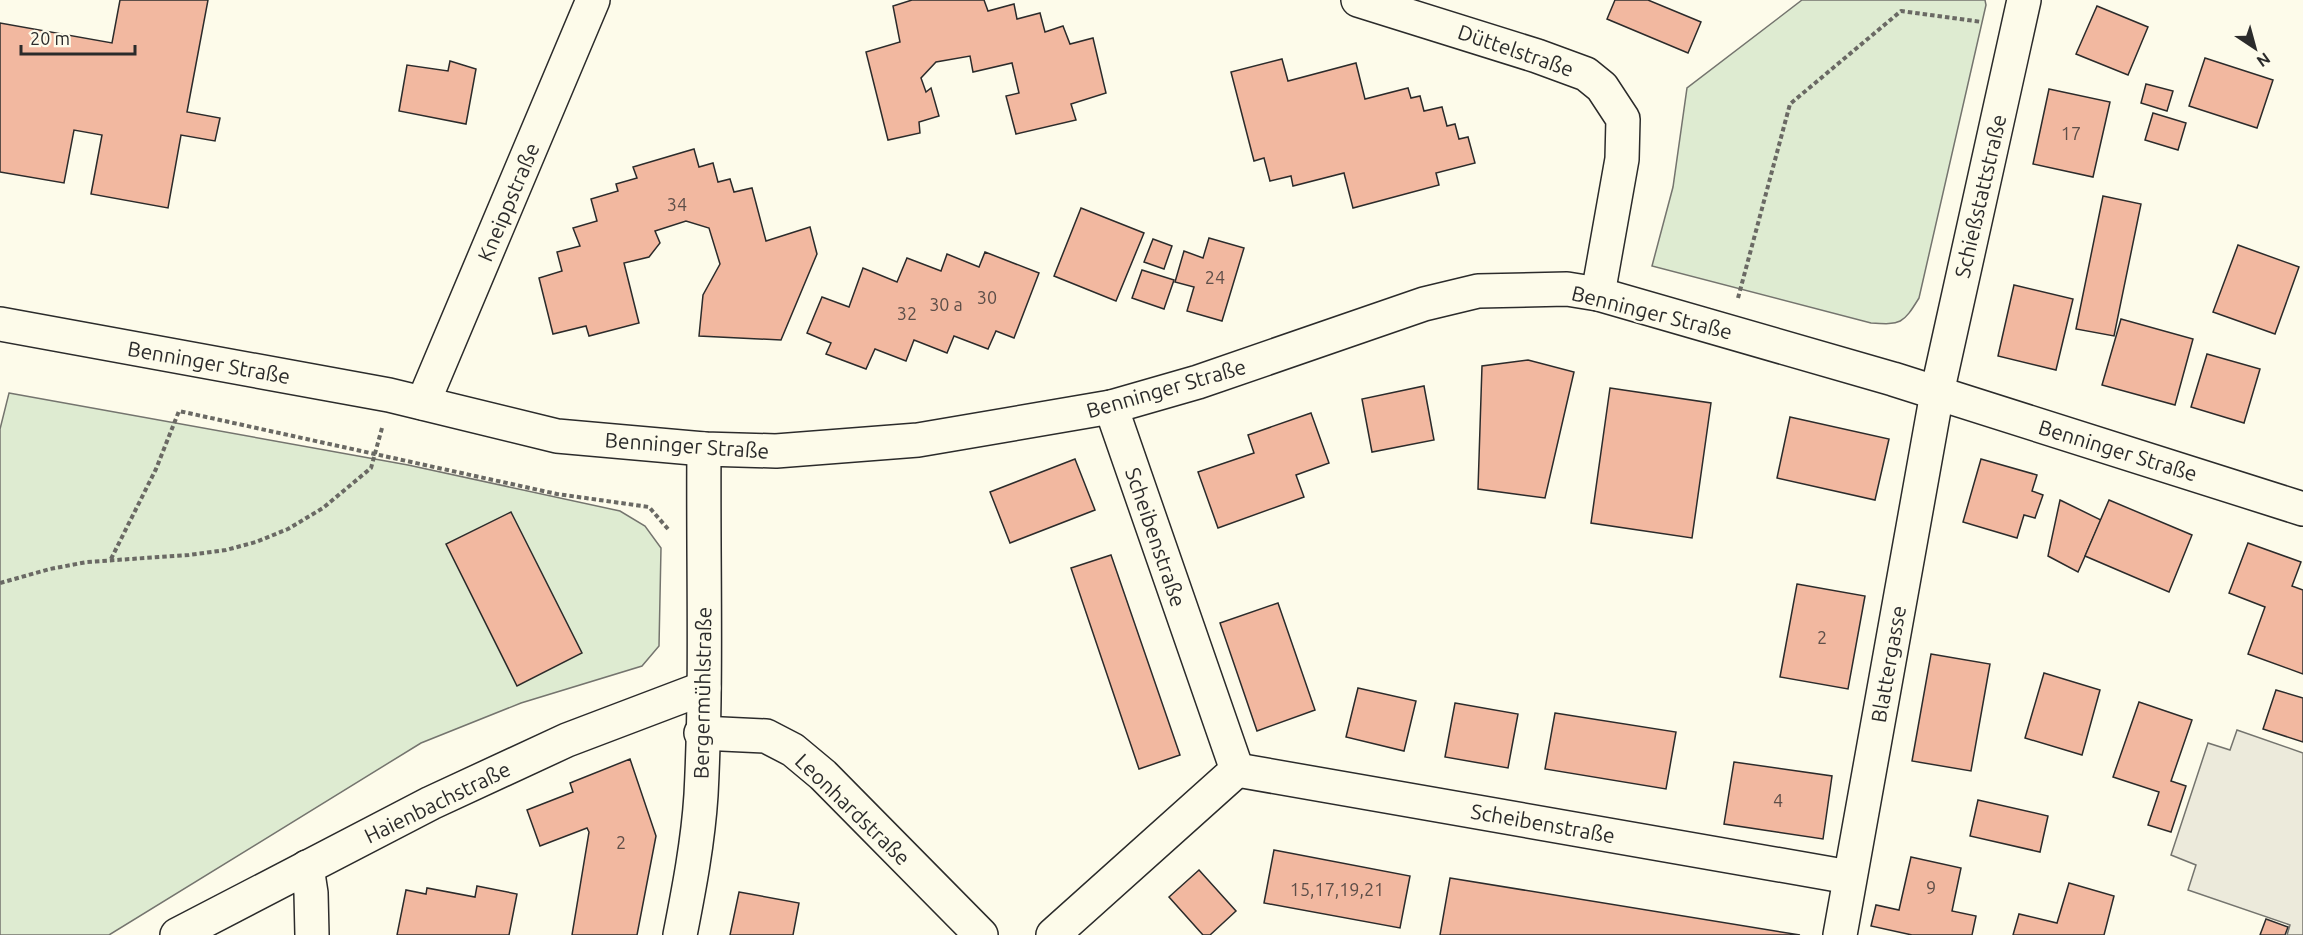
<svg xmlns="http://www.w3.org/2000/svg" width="2303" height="935" viewBox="0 0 2303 935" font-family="Ubuntu,sans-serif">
<rect width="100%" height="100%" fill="#fdfbea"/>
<g fill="#deebd1" stroke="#74746e" stroke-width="1.5">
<path d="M1802,0H1985L1986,5L1919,298C1903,324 1901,325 1871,323L1652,266L1673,187L1687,88Z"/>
<polygon points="9,393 408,465 620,511 645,526 661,548 659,646 642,666 521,703 421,743 109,935 0,935 0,429"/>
</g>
<polygon fill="#eceadb" stroke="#74746e" stroke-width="1.5" points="2237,730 2303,753 2303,935 2287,935 2290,925 2188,890 2196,865 2171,855 2208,743 2230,750"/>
<g fill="#f2b8a0" stroke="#2b2b2b" stroke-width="1.5">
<polygon points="120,0 208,0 187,112 220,118 215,141 181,135 168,208 91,194 102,135 74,130 64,183 0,172 0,23 112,43"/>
<polygon points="912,0 984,0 988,11 1014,4 1017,19 1040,13 1045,32 1063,26 1070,44 1093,38 1106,93 1071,104 1076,120 1016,134 1006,96 1019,93 1012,63 973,72 970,56 936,62 921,78 926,92 931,88 939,116 919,122 920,133 888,140 866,52 900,42 893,6"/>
<polygon points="1615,0 1648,0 1701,22 1688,53 1607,19"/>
<polygon points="2097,6 2148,27 2128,75 2076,54"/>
<polygon points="2205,58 2273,80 2257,128 2189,106"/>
<polygon points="1282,59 1288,81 1356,63 1365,99 1408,88 1411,98 1420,96 1424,111 1442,107 1447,126 1455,124 1459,139 1468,137 1475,163 1436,173 1439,185 1353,208 1344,173 1293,186 1291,176 1270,181 1264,158 1254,161 1231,72"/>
<polygon points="450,61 476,69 466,124 399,111 407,65 448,71"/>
<polygon points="2146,84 2173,91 2167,111 2141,103"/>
<polygon points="2049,89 2110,102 2093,177 2033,164"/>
<polygon points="2153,113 2186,123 2178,150 2145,140"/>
<polygon points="694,149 699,167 713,163 718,182 730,179 734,192 752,188 766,241 810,227 817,254 781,340 699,336 703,295 720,264 709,228 686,221 655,231 660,243 649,257 624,263 639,323 589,336 586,326 553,334 539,278 562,271 557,252 580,246 573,228 597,221 591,199 618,191 616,184 637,178 633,167"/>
<polygon points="2103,196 2141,204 2114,336 2076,329"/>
<polygon points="1081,208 1144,233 1116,301 1054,276"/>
<polygon points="1209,238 1244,248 1222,321 1187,311 1194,287 1175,282 1184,251 1203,258"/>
<polygon points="1153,239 1172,246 1164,269 1144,262"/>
<polygon points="2238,245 2299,267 2275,334 2213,312"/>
<polygon points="985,252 1039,273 1014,338 996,331 988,349 954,336 947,353 914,340 906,361 875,349 866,369 826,354 831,343 807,333 822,297 849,307 863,268 897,282 907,258 941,271 947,254 979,267"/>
<polygon points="1142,270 1174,280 1164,309 1132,298"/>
<polygon points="2014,285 2073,299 2056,370 1998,356"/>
<polygon points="2121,319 2193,339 2175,405 2102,385"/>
<polygon points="2207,354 2260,369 2244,423 2191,407"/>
<polygon points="1528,360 1574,372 1545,498 1478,489 1482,366"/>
<polygon points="1424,386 1434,440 1372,452 1362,399"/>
<polygon points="1610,388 1711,403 1692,538 1591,523"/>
<polygon points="1311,413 1329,463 1296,475 1304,497 1218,528 1198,472 1254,453 1248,435"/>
<polygon points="1790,417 1889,439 1875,500 1777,478"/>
<polygon points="1075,459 1095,510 1010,543 990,492"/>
<polygon points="1981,459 2037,475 2032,491 2043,495 2035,518 2024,515 2017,538 1963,522"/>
<polygon points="2060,500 2101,520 2078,572 2048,556"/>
<polygon points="2109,500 2192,535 2169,592 2085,556"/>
<polygon points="511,512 582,653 517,686 446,544"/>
<polygon points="2248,543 2301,562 2292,586 2303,590 2303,674 2248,654 2265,607 2229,593"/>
<polygon points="1111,555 1180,755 1139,769 1071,568"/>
<polygon points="1797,584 1865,596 1848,689 1780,677"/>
<polygon points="1278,603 1315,710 1257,731 1220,623"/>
<polygon points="1931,654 1990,664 1971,771 1912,761"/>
<polygon points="2044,673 2100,690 2082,755 2025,738"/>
<polygon points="1358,688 1416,701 1404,751 1346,737"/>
<polygon points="2276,690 2303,698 2303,742 2263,729"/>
<polygon points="2139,702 2192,720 2171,781 2186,786 2171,832 2148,825 2159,792 2113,777"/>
<polygon points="1455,703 1518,714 1508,768 1445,757"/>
<polygon points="1555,713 1676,732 1666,789 1545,769"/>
<polygon points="630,759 656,836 637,935 572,935 589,832 587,828 540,846 527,810 573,792 570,783"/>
<polygon points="1734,762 1832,776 1823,839 1724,824"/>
<polygon points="1978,800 2048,816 2040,852 1970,836"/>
<polygon points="1274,850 1410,876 1400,928 1264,903"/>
<polygon points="1911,857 1961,868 1952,911 1976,916 1972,935 1912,935 1871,926 1876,905 1899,910"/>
<polygon points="1199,870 1236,911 1210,935 1203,935 1169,897"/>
<polygon points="1450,878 1800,935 1440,935"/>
<polygon points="2069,883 2114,896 2104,935 2013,935 2019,914 2057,923"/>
<polygon points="477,886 517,894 509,935 397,935 406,890 426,894 427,888 475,897"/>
<polygon points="739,892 799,903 793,935 730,935"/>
<polygon points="2266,919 2288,927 2285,935 2260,935"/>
</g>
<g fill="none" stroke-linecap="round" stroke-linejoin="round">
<defs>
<g id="minor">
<polyline points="1358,0 1537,56 1586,74 1602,87 1623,119 1622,159 1598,294"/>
<polyline points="0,324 389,395 557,436 704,449 776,451 918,440 1111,407 1198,382 1424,304 1478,291 1567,289 1598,294 1893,379 2303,509"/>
<polyline points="423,403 593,0"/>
<polyline points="701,733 766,736 793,750 823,775 981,935"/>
<polyline points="1237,770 1849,877"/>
<polyline points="307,867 311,893 312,935"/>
<polyline points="177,935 431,803 567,740 704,688"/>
<path d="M680,935C689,889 698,842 701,795C707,680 703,565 704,449"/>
<polyline points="1053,935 1237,770 1111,407"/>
<polyline points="1840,935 1937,393 2024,0"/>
</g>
</defs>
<use href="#minor" stroke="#2b2b2b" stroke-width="36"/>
<g stroke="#6a6964" stroke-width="4" stroke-dasharray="4.5 3" stroke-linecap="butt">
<polyline points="1738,298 1790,104 1901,11 1982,22"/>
<polyline points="111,559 156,469 179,411 557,494 649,507 668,529"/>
<polyline points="0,583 50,569 87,562 189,555 226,550 256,542 288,529 323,508 371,468 382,428"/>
</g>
<use href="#minor" stroke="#fdfbea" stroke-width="33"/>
</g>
<g text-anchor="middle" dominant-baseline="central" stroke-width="4.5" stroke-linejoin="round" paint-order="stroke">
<g font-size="18" fill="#5d4e48">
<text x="2071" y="133">17</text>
<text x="677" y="204">34</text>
<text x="1215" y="277">24</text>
<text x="987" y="297">30</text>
<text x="946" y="304">30 a</text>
<text x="907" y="313">32</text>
<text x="1822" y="637">2</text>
<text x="1778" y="800">4</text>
<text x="621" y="842">2</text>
<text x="1931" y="887">9</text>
<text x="1337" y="889">15,17,19,21</text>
</g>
<g font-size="21" fill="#2b2b2b" stroke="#fdfbea">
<text transform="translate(1516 50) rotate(19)">Düttelstraße</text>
<text transform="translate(1980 196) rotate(-77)">Schießstattstraße</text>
<text transform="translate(508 202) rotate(-67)">Kneippstraße</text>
<text transform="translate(1652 312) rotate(14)">Benninger Straße</text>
<text transform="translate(209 362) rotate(10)">Benninger Straße</text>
<text transform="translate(1166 388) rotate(-16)">Benninger Straße</text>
<text transform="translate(687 445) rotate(4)">Benninger Straße</text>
<text transform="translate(2118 450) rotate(17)">Benninger Straße</text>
<text transform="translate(1156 537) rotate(71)">Scheibenstraße</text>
<text transform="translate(1888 664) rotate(-80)">Blattergasse</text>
<text transform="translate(702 693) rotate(-89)">Bergermühlstraße</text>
<text transform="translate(437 802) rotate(-26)">Haienbachstraße</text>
<text transform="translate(853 809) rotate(44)">Leonhardstraße</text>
<text transform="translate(1543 823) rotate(10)">Scheibenstraße</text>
</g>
</g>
<g transform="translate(2255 48) rotate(144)" stroke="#fdfbea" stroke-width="4.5" paint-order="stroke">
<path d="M0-4.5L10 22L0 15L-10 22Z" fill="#2b2b2b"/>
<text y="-9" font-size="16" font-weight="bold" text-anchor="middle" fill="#2b2b2b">N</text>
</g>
<path d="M21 45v9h114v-9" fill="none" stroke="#2b2b2b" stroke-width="3"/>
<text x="30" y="45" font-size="18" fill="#2b2b2b" stroke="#fdfbea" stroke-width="4.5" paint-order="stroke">20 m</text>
</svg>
